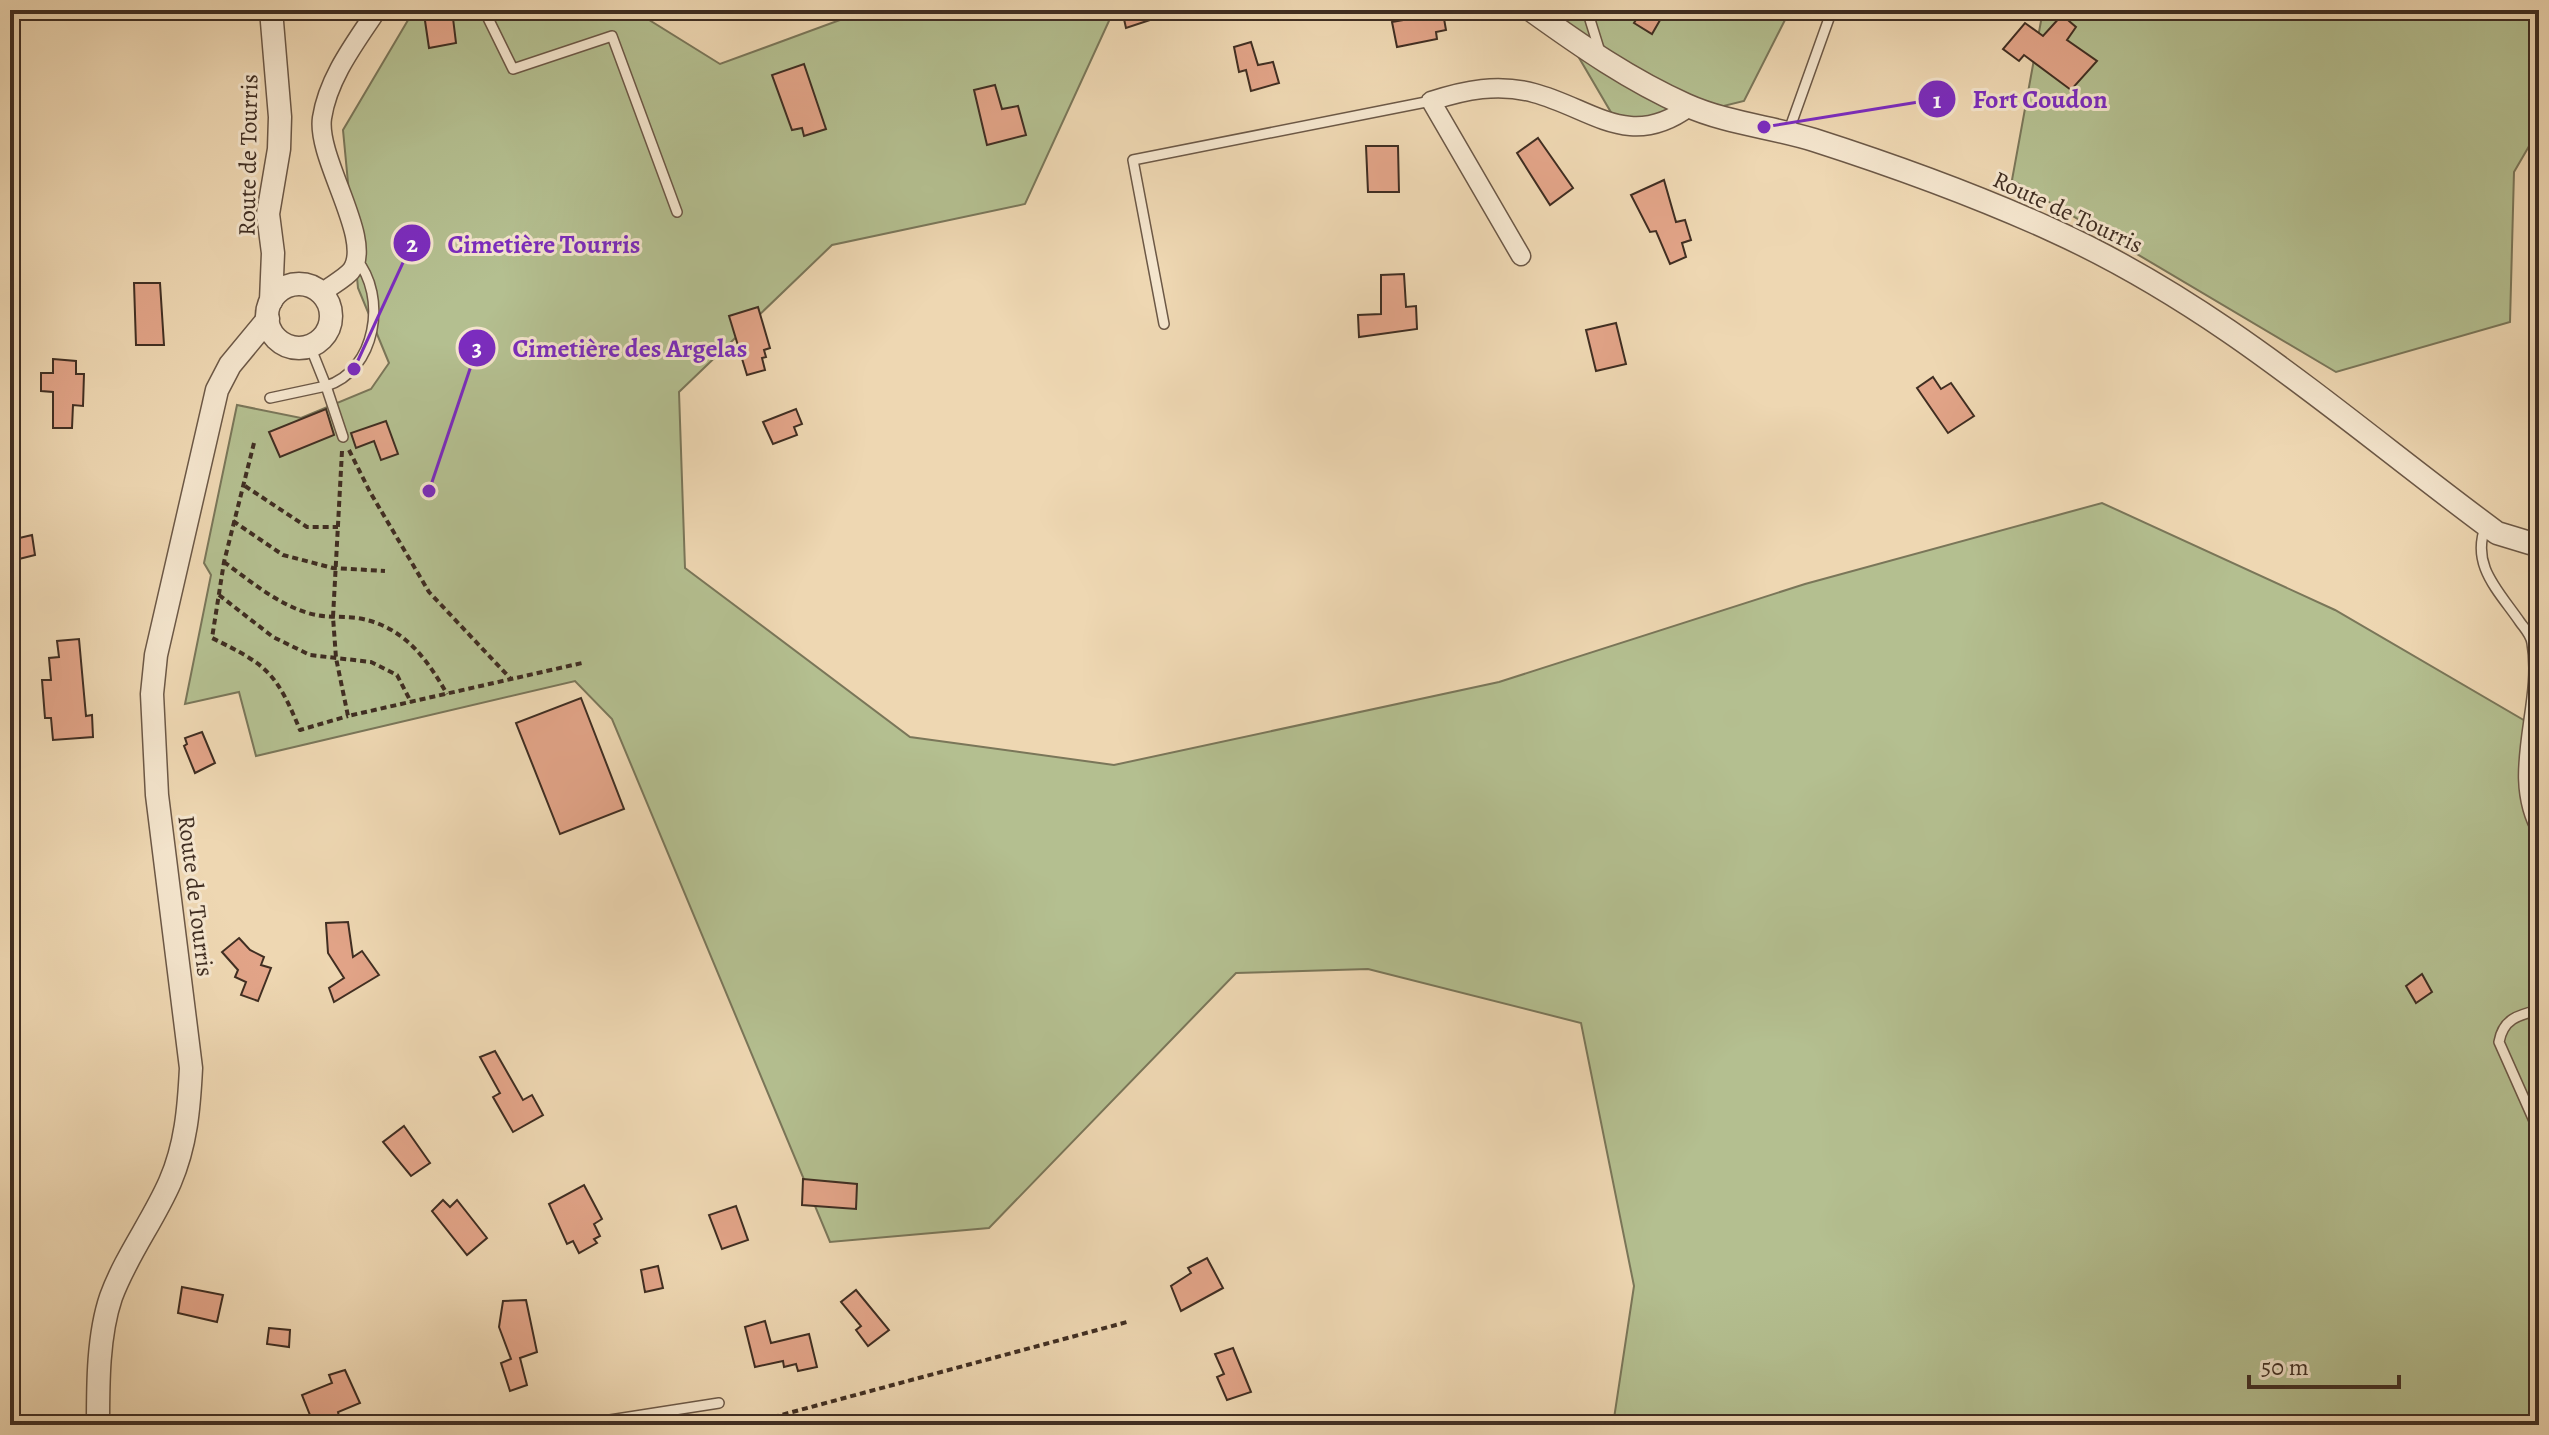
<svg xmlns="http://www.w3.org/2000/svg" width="2549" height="1435" viewBox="0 0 2549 1435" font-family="Alegreya,serif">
<rect width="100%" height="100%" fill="#eed7b2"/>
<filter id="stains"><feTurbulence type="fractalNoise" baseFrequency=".0025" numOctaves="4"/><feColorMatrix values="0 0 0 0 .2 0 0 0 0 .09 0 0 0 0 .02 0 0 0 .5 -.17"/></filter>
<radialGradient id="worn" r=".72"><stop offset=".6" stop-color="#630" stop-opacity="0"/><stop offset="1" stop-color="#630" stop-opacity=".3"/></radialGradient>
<g fill="#b4bf90" stroke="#7a7659" stroke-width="2">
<polygon points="414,10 633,10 720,64 867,10 1114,10 1025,204 832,245 679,392 685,568 910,737 1114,765 1499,682 1805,584 2102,503 2335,610 2539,729 2539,1425 1613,1425 1634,1286 1581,1023 1368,969 1236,973 989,1228 830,1242 612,719 575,681 256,756 239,692 185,704 211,575 204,563 237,405 301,418 371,389 389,363 358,288 343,130"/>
<polygon points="1551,10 1790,10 1744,101 1622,131"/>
<polygon points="2043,10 2539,10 2539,129 2514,172 2510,322 2336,372 2012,180"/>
</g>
<g fill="#e2a488" stroke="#402e22" stroke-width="2">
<polygon points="452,10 456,43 429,48 424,14"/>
<polygon points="1122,10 1170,10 1171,13 1126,28"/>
<polygon points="1642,10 1654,10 1663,15 1652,34 1634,23"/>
<polygon points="1443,13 1446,30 1436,32 1437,39 1397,47 1392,22"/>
<polygon points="2062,15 2076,27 2067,40 2097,61 2071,90 2024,55 2019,61 2003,49 2025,23 2043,36"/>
<polygon points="1251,42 1258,65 1273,62 1279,83 1251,91 1246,70 1239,72 1234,47"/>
<polygon points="804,64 826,129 804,136 802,128 792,130 772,75"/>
<polygon points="995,85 1002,109 1018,106 1026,135 987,145 974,90"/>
<polygon points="1538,138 1573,188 1550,205 1517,153"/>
<polygon points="1366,146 1398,146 1399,192 1368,192"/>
<polygon points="1664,180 1676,222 1685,220 1691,240 1682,243 1686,257 1670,264 1656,231 1650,232 1631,195"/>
<polygon points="1404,274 1406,307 1416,306 1417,329 1359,337 1358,315 1381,314 1381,275"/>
<polygon points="134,283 160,283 164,345 136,345"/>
<polygon points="758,307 770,348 764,350 766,357 762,358 765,370 747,375 729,316"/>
<polygon points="1616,323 1626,364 1596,371 1586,330"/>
<polygon points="53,359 76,361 76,374 84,374 83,406 73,405 72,428 53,428 53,392 41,391 41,373 53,373"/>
<polygon points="1933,377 1941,389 1951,383 1974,416 1948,433 1917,388"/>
<polygon points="326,409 334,435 280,457 269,432"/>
<polygon points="796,409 802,424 794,427 797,435 773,444 763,422"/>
<polygon points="386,421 398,454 381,460 374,441 356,448 351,433"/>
<polygon points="32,535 35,555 19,559 15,539"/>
<polygon points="79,639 86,716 92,715 93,737 53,740 51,718 45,718 42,680 51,680 49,658 59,657 57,641"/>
<polygon points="581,698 624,809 560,834 516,723"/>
<polygon points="202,732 215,763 195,773 184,746 187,744 185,738"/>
<polygon points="348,922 353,957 362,951 379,975 334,1002 329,988 344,978 328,953 326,923"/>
<polygon points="239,938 250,950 264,957 261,965 271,968 258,1001 241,995 246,982 235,977 238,970 222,952"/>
<polygon points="2422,974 2432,992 2416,1003 2406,986"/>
<polygon points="495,1051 523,1100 532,1095 543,1115 513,1132 493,1097 500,1093 480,1057"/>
<polygon points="404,1126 430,1163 411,1176 383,1142"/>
<polygon points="803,1179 857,1184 856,1209 802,1205"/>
<polygon points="584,1185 602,1219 594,1224 600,1236 594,1239 597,1243 579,1253 573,1241 567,1244 549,1204"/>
<polygon points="443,1200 450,1207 457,1200 487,1238 467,1255 432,1211"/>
<polygon points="736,1206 748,1240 722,1249 709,1215"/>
<polygon points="1207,1258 1223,1288 1181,1311 1171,1286 1191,1273 1188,1268"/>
<polygon points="658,1266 663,1288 645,1292 641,1270"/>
<polygon points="182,1287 223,1295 217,1322 178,1313"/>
<polygon points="856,1290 889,1330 868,1346 856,1330 861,1326 841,1302"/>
<polygon points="526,1300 537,1352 520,1358 527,1385 510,1391 501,1363 511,1359 499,1327 503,1301"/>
<polygon points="765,1321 771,1343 809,1334 817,1367 798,1371 796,1364 784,1367 783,1361 755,1367 745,1327"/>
<polygon points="269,1328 290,1330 289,1347 267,1344"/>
<polygon points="1233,1348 1251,1392 1227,1400 1217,1377 1224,1374 1215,1354"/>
<polygon points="345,1370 360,1403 338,1412 341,1425 314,1425 302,1395 332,1383 329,1375"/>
</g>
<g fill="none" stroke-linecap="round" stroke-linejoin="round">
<defs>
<g id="service">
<polyline points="484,10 513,69 612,36 677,212"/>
<polyline points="1587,10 1601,55"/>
<polyline points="1788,133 1832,10"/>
<polyline points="1164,324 1133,160 1431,101"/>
<path d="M310,346L326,386C376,371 388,296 356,259"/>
<polyline points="270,398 326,386 343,437"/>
<path d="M2486,525C2470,565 2498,590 2520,622C2525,629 2531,635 2532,643C2543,707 2503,775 2539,835"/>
<path d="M2539,1010C2518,1015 2503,1019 2499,1042L2539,1132"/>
<polyline points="578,1425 719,1403"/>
</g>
<g id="minor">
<path d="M1521,256L1431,101C1465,90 1498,83 1534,93C1591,108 1629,151 1689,107"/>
<path d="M322,293C330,286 344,279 351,271C375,241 316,159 322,118C328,78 355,43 377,10"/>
</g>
<g id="tertiary">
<path d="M1531,10C1581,46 1630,80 1686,105C1726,123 1772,127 1814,140C1895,166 1975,195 2052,230C2222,307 2349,424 2497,533L2530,543L2539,541"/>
<circle cx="299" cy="316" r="32"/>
<polyline points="271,301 273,253 268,214 279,149 280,117 271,10"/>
<path d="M98,1425C98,1384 98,1335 111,1297C126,1256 153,1221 170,1182C186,1145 189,1108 191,1068L157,795L152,694L156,655L217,390L230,365L268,319"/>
</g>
</defs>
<use href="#service" stroke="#6c5846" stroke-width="12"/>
<use href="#minor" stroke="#6c5846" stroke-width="21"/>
<use href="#tertiary" stroke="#6c5846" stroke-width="25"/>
<g stroke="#402e22" stroke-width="4" stroke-dasharray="6 4" stroke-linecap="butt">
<path d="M254,443L224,562L212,638C267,665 276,672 300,730L348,716"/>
<polyline points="349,450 370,492 429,592 510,678"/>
<polyline points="342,451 333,617 336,658 348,716 582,663"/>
<polyline points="245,486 307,527 338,527"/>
<polyline points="233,521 283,555 333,568 385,571"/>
<path d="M224,562C249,580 277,604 308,613C324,618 341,616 357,618C402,625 426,657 447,694"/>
<polyline points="219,595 273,637 310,655 371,662 397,675 411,702"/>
<polyline points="744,1425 1127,1322"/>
</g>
<use href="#service" stroke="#f4e5cd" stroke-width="9"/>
<use href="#minor" stroke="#f4e5cd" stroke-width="18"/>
<use href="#tertiary" stroke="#f4e5cd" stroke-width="22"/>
</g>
<g text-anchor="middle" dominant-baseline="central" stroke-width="6" stroke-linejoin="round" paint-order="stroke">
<g font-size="24" fill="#402e22" stroke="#f4e5cd">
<text transform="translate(248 155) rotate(-89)">Route de Tourris</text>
<text transform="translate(2068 212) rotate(25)">Route de Tourris</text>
<text transform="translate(196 896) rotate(83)">Route de Tourris</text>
</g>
</g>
<path fill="none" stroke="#7b2cbf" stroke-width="3" d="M1764 127L1937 99M354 369L412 243M429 491L477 348"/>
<g fill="#7b2cbf" stroke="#f4e5cd" stroke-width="3">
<circle cx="1764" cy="127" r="8"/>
<circle cx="354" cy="369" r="8"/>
<circle cx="429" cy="491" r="8"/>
<circle cx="1937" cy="99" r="20"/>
<circle cx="412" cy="243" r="20"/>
<circle cx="477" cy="348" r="20"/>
</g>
<g font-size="24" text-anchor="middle" font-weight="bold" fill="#fff">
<text x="1937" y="108">1</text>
<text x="412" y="252">2</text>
<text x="477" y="356">3</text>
</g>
<g font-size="26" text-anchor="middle" font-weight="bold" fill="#7b2cbf" stroke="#f4e5cd" stroke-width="6" stroke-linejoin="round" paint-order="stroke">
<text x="2040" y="108">Fort Coudon</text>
<text x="544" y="253">Cimetière Tourris</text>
<text x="630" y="357">Cimetière des Argelas</text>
</g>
<rect width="2549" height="1435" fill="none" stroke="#eed7b2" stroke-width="40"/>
<rect x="12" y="12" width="2525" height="1411" fill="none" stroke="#402e22" stroke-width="4"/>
<rect x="20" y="20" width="2509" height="1395" fill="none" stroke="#402e22" stroke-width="2"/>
<path d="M2249 1375v12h150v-12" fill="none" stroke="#402e22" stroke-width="4"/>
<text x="2261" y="1375" font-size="24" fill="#402e22" stroke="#f4e5cd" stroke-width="6" paint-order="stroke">50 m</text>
<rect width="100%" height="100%" filter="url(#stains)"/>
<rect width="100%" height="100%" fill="url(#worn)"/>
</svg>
